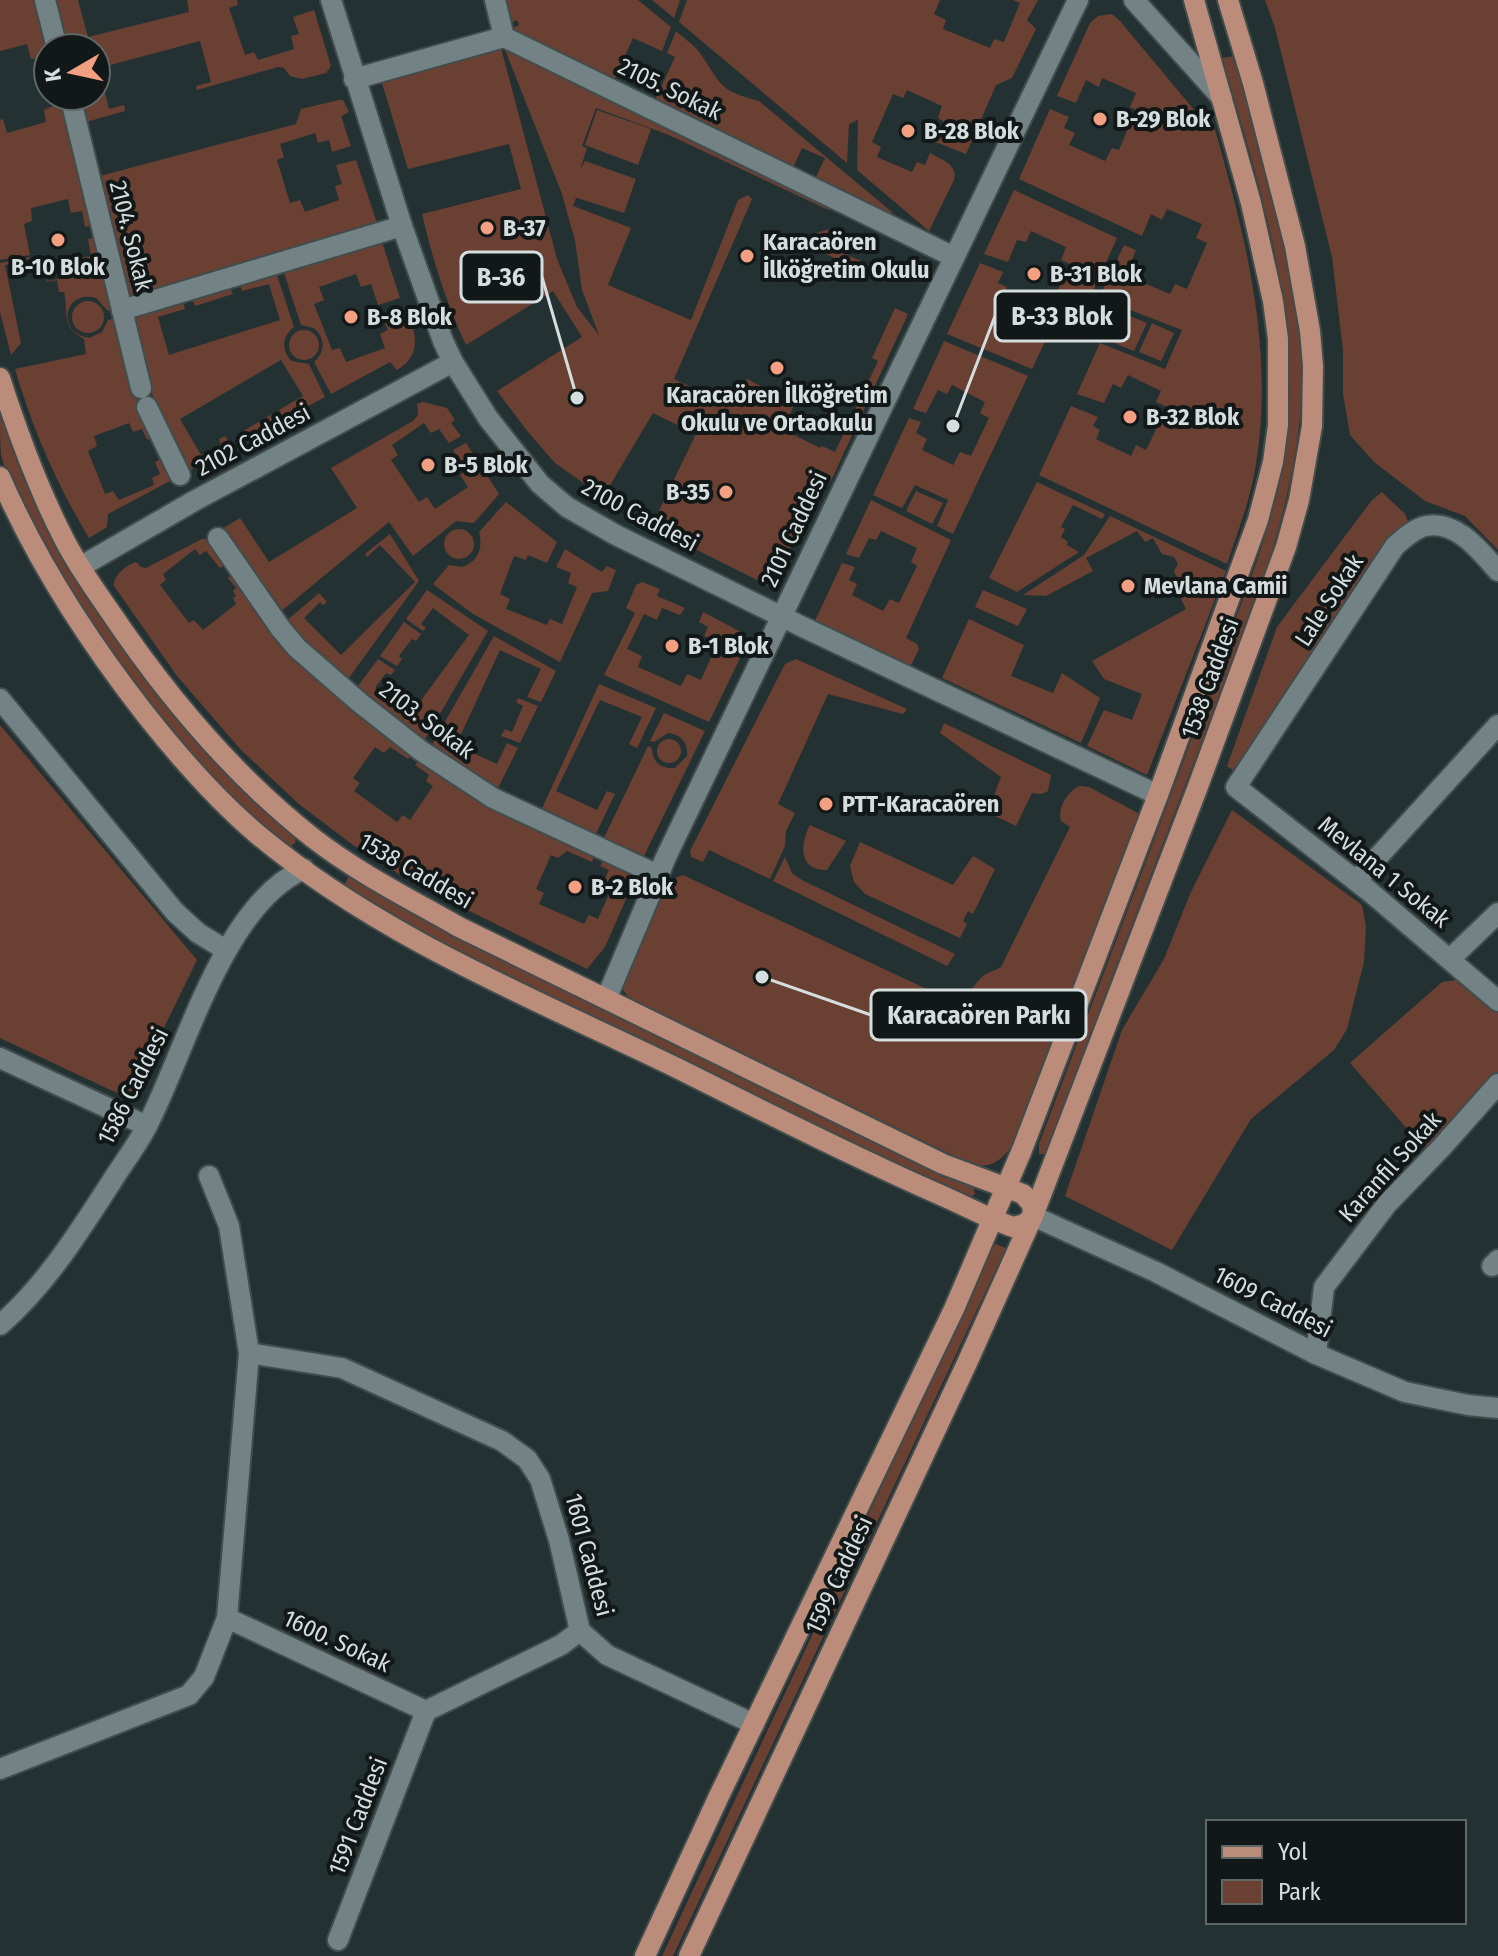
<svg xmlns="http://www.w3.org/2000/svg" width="1498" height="1956" viewBox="0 0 1498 1956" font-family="'Fira Sans Condensed',sans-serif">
<rect width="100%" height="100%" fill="#243133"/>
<g fill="#6a4032">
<polygon points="0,0 38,0 48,48 48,75 44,76 40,58 31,59 27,44 0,51"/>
<polygon points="55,0 78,0 88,37 189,12 187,0 237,0 238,5 229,8 245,55 254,52 258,60 294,49 291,36 299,34 293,17 314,10 331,66 326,73 302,79 290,76 284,68 278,67 197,90 196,86 211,82 200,41 99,68 109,109 124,105 125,111 86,122 79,96 96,96 96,48 66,48"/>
<polygon points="502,0 638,0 671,27 662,51 633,38 614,81 509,30 519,25 517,20 508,24"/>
<polygon points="653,0 680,0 674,18 652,0"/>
<path d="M687,0H940L934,14L946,20L943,29L990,48L994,39L1004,42L1020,3L1013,0H1038L1027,20L1036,29L1012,78L996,85L966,154L935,142L943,121L938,118L942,106L907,90L903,98L893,94L872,142L881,147L877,157L912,172L917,162L925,165L930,153C942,160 958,164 954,180L929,231L857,170L858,120L849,124L847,163L679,22Z"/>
<polygon points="1265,0 1498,0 1498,550 1465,516 1425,501 1374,462 1350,435 1343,394 1343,351 1332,257 1275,28"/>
<path d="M1112,14L1120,21L1195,111L1212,119C1244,231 1275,346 1256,464C1251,498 1238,531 1227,564L1039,475L1071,406L1098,417L1093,426L1100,430L1096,439L1131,456L1136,445L1146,450L1167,407L1156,402L1161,391L1128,375L1121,388L1113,384L1104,403L1077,394L1100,343L1165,369L1182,330L1099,298L1124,245L1136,250L1132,260L1140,263L1132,278L1170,294L1175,284L1187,289L1207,243L1196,238L1202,224L1167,209L1162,220L1151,214L1142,236L1019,179L1050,109L1069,117L1064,128L1075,133L1069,145L1105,161L1112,148L1119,150L1136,110L1130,107L1136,93L1102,78L1099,87L1086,80L1076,103L1057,96L1090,23L1098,16Z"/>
<path d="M676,31C684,38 694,45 700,53C722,85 718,90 759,101L892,212L888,217L814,181L825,158L802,148L792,170L655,100L675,57L667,53Z"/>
<path d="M500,44L557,259L577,307L599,335L582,290L575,241L562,194L504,47L837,206L833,211L824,208L669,135L596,108L582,146L587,148L580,170L585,161L636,179L624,213L571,196L576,198L573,206L631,228L608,285L691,320L738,200L748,195L752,199L674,379L732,406L747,379L794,404L784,430L820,448L822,446L835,452L878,361L872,358L895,308L908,314L831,481L824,487L769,586L651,527L696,434L653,413L603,497L555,463L528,432L497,391L582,337L553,291L466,345C446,302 433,261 422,214L521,189L509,144L408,169L379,73Z"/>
<path d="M1235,56C1247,100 1259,145 1270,190C1287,254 1304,321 1302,387C1297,515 1243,634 1198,752C1150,876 1103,1001 1057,1125L1045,1154H1039V1144C1098,987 1159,831 1215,674C1247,586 1288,496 1290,401C1292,283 1255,170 1222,58Z"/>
<polygon points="51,96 62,96 94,225 85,227 82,211 71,213 68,199 31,208 32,221 24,224 30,255 0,260 0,120 3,119 7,133 46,122 44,110 53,106"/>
<polygon points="339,100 343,100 349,112 341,116 351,146 332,152 329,140 318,143 315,133 280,144 284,157 277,160 290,203 300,200 305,212 339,200 335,186 342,184 336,165 356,160 378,226 128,296 100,176 296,124 301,109"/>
<polygon points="597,110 651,129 638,165 585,145"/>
<polygon points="1014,190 1117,238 1089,300 1068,293 1032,369 947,334 980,263 1003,272 998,283 1007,287 1001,299 1034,314 1041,303 1050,306 1070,264 1061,260 1066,247 1031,231 1026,242 1017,240 1008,262 984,254"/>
<polygon points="829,229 822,244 875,267 872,275 806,245 816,233"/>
<path d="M97,237L114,310L108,311L96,298C64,289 55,333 89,338L102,332L108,320L116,318L139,405L153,437L147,440L142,429L133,432L129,423L94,436L97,446L88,451L105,494L113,491L119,500L154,485L152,478L160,474L155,462L162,459L172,480L108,514L107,527L89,538C56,483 33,430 15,369L86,354L84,339C60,326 69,314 64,292H59L57,280L47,282L44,271L33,273L30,259L5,265L21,343L11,355L0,312V263L30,257L34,273L45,271L48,281L85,273L82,258L91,256L88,239Z"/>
<path d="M382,242L400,298L378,305L371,284L361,287L356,274L319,287L324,300L314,304L332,350L340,348L346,362L385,348L380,334L388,330L381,314L406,307C415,331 424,354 397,370L390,362L331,394L314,362C326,351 325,338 314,328L301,325L283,270Z"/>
<path d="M276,272L294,327C282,337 281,349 291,361L309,364L325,397L284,419L279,410L303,396L281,360L180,419L201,455L221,444L219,439L225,436L232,447L187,472L153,397L132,315L182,300L185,309L158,317L169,355L280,320L269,284L242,291L239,283Z"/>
<polygon points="229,286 233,294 195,306 191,297"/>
<circle cx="88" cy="317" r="16"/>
<polygon points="1115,310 1147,323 1134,351 1102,338"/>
<polygon points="1152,323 1174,333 1161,361 1139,352"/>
<circle cx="304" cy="345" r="15"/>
<polygon points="944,341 1028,376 953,534 937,526 948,500 915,485 902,508 873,495 909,418 921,422 916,433 927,439 922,450 953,465 960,452 971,456 989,418 980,413 985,402 952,385 947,394 938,390 926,413 913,409"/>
<polygon points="423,402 447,408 455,420 451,423 461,436 449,443 439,429 431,433 424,423 392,445 398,455 391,460 419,502 427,497 435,509 468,487 460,475 466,470 453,450 466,443 499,494 474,523 456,521 413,556 389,522 279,613 222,529 240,518 269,562 357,508 331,468 413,421 418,415 417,404"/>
<path d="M0,413C46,547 126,669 224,771C247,794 272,815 296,837L295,843L291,846L285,844C181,754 90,646 31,522C21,500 7,478 1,455C0,442 0,426 0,413Z"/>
<polygon points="272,414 277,423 247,439 242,432"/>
<polygon points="1037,482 1105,514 1102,519 1073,505 1061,527 1065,529 1061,537 1068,542 1067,545 1079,552 1017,592 989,578"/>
<polygon points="916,491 943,503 932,524 906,511"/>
<polygon points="1382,492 1405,514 1411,529 1239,774 1227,766 1277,627 1372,500"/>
<polygon points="871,500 951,540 906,638 917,644 919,649 911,665 900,663 815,621 842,563 855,567 849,580 857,584 852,595 883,611 890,599 899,603 917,566 911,562 917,548 881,531 876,540 869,538 859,558 846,554"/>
<path d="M506,502L557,542L547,563L528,555L526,560L514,556L500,594L510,599L506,609L547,625L550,619L562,624L577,587L568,583L571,573L556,567L565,549L602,572L607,566L616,570L608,591L592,593L560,662L473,614L433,584L449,565L462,567C479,561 483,548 479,532Z"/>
<polygon points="1110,516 1226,571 1147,775 1087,746 1104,710 1132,720 1142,694 1104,679 1092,661 1186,609 1179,595 1184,591 1174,571 1178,564 1174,557 1162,554 1153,538 1145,542 1137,531 1086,558 1093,571 1046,596 1023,595 1084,555"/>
<circle cx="459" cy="544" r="15"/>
<polygon points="390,534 419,581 346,682 284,623 319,593 327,602 323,605 320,602 304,618 341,655 415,582 380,545 367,557 365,554"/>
<path d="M204,538L227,564L220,568L206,551L200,555L195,549L163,574L166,580L160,585L189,623L194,620L203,630L236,604L233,598L236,596L233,591L236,588L228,578L234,573L412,754L408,759L390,747L384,753L375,747L353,778L360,783L354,791L397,822L403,815L410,820L433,786L426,781L429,775L415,765L421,758L595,855L592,862L567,851L558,858L551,855L536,889L544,893L539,904L584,924L589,915L598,919L613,885L604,880L609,870L600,866L604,859L637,874L605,947L587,969L415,884L353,845L300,805L241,750L177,676L114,586C113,575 127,565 136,562L141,567L146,568Z"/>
<polygon points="642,582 660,589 657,596 685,608 680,615 662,608 657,620 644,614 627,649 642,656 638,667 681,686 687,674 701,680 718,642 704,636 708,627 699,622 703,612 743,633 744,650 709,722 604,675 635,613 626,608 636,585"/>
<polygon points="427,590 488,631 423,743 355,690 378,659 395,670 391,675 386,673 375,688 411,714 469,635 433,608 421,624 426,628 423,631 406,619"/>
<polygon points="983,590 1027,609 1018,626 975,607"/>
<polygon points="969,619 1024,645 1011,676 1053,693 1062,673 1100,698 1081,743 942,678"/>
<polygon points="404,622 421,634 416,641 412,639 399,656 402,659 397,666 380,656"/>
<polygon points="494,636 556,671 541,702 527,697 541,669 500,650 456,745 497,764 507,743 518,748 496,792 430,748"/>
<polygon points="796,659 907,709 903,714 828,694 778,804 795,813 786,831 785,846 770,879 709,850 703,862 691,857 690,851 785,664"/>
<polygon points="599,684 656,708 637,748 629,744 642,717 600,700 556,791 597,810 607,791 615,794 593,840 539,815"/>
<polygon points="518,698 538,706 520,743 501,736 505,729 512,732 523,706 516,702"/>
<path d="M664,713L705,731L643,858L601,844L648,746L652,748C652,762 661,769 675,768L687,756C688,743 681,734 668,733L654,742L650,741Z"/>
<polygon points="944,723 1051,775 1048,791 1042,794 1032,793 1016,826 993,815 995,793 1001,777 940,733"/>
<polygon points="0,725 197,960 133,1091 117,1093 0,1038"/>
<circle cx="669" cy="751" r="12"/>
<path d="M1080,786L1089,787L1138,813V819L1012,1146C1000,1162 989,1170 969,1163L631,1000L623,990L624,974L669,881L683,875L946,998C967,1004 970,988 983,976C988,972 995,971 1001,967L1070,827L1061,821C1057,809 1068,790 1080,786Z"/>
<polygon points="1232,810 1362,905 1366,926 1364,962 1347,1029 1334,1050 1251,1119 1172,1250 1065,1196 1122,1030 1164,959 1190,894"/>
<path d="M810,825L846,841L827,870C798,871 800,844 810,825Z"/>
<polygon points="860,842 953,885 973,856 995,869 973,914 968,911 963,921 967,924 960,938 865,894 854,882 850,866"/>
<polygon points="785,857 792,873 802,880 955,954 947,966 773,881"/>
<polygon points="349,876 354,876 446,931 973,1186 975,1194 970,1197 934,1182 481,963 413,928 348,889 345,884"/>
<polygon points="1457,980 1471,984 1498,1007 1498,1072 1428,1153 1350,1063 1442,982"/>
<polygon points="995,1244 1006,1248 673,1956 662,1956"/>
</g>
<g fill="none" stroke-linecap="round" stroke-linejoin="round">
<defs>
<g id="minor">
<polyline points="45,0 57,48"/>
<polyline points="331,0 402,226 443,341 453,362 488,418 540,484 567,507 616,535 805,628 1158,795"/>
<polyline points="495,0 504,37"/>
<polyline points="1134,0 1222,98"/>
<polyline points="354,79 504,37 954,257"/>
<polyline points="70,96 141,388"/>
<polyline points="122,310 402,226"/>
<polyline points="147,407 180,475"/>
<polyline points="218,538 281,629 297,648 359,702 420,750 493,798 658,875"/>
<polyline points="80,567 194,501 453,362"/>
<path d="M1498,571C1480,551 1457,520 1426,526C1415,528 1403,539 1395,546L1236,787L1369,891L1498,1001"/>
<polyline points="0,699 175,912 198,933 226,950"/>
<polyline points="1356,881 1498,725"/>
<polyline points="1450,959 1498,913"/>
<polyline points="607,997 666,857 1078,0"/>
<polyline points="0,1058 147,1126"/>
<polyline points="1033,1216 1156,1272 1316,1354 1405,1392 1468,1405 1498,1408"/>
<polyline points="1492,1266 1498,1260"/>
<path d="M0,1325C46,1285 79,1232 112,1181C124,1162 138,1144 148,1124C186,1050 224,904 304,869"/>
<polyline points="249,1353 342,1368 502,1441 527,1459 540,1479 559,1540 580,1631 607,1655 754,1724"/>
<polyline points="1316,1354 1324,1287 1387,1204 1442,1147 1498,1084"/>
<polyline points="227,1618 426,1711"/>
<polyline points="426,1711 561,1645 580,1631"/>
<polyline points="0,1769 189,1695 204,1677 227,1618 249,1353 229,1226 209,1176"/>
<polyline points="338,1940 426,1711"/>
</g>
<g id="major">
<path d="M0,378C18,434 38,489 65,541C78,566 95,590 111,613C167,696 234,776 313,838C358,873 410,899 459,927L943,1164L1023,1194L1032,1204L1033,1216L1025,1224L1013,1227C987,1218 962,1204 936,1193C848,1154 763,1111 677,1068C535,999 380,937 257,834C216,799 180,758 146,715C88,641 38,564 0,477"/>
<polyline points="645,1956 719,1796 954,1309 1022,1150 1158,795 1258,520 1273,462 1278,425 1278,339 1273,301 1251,203 1194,0"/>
<polyline points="689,1956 967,1363 1033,1216 1197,789 1286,547 1299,500 1312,426 1313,366 1310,331 1295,246 1253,83 1228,0"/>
</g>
</defs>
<use href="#minor" stroke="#414c4d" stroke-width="24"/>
<use href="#major" stroke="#414c4d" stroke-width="24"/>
<use href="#minor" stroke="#738284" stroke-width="20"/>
<use href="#major" stroke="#bc8c7a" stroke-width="20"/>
</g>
<g fill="#f39f82" stroke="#121818" stroke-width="3">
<circle cx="1100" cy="119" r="8"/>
<circle cx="908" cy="131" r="8"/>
<circle cx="487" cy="228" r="8"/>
<circle cx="58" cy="240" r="8"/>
<circle cx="747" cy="256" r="8"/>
<circle cx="1034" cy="274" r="8"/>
<circle cx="351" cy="317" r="8"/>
<circle cx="777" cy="368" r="8"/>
<circle cx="1130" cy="417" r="8"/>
<circle cx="428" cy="465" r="8"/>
<circle cx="726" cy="492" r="8"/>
<circle cx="1128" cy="586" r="8"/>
<circle cx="672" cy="646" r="8"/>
<circle cx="826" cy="804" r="8"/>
<circle cx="575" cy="887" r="8"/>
</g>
<g text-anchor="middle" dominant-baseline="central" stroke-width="8" stroke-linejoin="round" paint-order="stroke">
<g font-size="24" fill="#d5ddde" stroke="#121818">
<text transform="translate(670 89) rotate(26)">2105. Sokak</text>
<text transform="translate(131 236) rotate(76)">2104. Sokak</text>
<text transform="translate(253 440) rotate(-28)">2102 Caddesi</text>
<text transform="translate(640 515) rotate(28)">2100 Caddesi</text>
<text transform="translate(794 529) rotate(-65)">2101 Caddesi</text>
<text transform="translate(1329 600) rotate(-57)">Lale Sokak</text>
<text transform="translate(1210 678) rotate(-70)">1538 Caddesi</text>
<text transform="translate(427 720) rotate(37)">2103. Sokak</text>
<text transform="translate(416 871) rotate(30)">1538 Caddesi</text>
<text transform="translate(1384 872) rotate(39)">Mevlana 1 Sokak</text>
<text transform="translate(133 1086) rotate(-63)">1586 Caddesi</text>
<text transform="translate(1390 1167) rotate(-48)">Karanfil Sokak</text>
<text transform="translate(1273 1302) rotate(27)">1609 Caddesi</text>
<text transform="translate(589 1555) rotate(75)">1601 Caddesi</text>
<text transform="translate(839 1575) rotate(-65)">1599 Caddesi</text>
<text transform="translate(337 1641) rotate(25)">1600. Sokak</text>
<text transform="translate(358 1816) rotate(-69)">1591 Caddesi</text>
</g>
<g font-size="24" font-weight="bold" fill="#d5ddde" stroke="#121818" text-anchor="start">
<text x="1116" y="119">B-29 Blok</text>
<text x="924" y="131">B-28 Blok</text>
<text x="503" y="228">B-37</text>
<text x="763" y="242">Karacaören<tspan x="763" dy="28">İlköğretim Okulu</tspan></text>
<text x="58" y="267" text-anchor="middle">B-10 Blok</text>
<text x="1050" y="274">B-31 Blok</text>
<text x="367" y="317">B-8 Blok</text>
<text x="777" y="395" text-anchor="middle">Karacaören İlköğretim<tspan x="777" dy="28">Okulu ve Ortaokulu</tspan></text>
<text x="1146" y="417">B-32 Blok</text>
<text x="444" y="465">B-5 Blok</text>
<text x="710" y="492" text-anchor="end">B-35</text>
<text x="1144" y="586">Mevlana Camii</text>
<text x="688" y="646">B-1 Blok</text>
<text x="842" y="804">PTT-Karacaören</text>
<text x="591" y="887">B-2 Blok</text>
</g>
</g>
<path fill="none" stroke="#d5ddde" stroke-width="3" d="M577 398L542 277M953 426L995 316M762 977L871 1015"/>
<g fill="#d5ddde" stroke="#121818" stroke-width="3">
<circle cx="577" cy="398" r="8"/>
<circle cx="953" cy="426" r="8"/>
<circle cx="762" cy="977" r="8"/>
</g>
<g fill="#121818" stroke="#d5ddde" stroke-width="3">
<rect x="461" y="252" width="81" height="50" rx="8"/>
<rect x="995" y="291" width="134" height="50" rx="8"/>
<rect x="871" y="990" width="215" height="50" rx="8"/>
</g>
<g font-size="26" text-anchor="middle" font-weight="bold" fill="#d5ddde">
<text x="501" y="286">B-36</text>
<text x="1062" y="325">B-33 Blok</text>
<text x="979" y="1024">Karacaören Parkı</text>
</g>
<rect x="1206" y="1820" width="260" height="104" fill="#121818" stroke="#606767" stroke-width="2"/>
<rect x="1222" y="1846" width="40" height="12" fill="#bc8c7a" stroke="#606767" stroke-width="2"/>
<text x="1278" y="1860" font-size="24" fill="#d5ddde">Yol</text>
<rect x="1222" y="1880" width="40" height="24" fill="#6a4032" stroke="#606767" stroke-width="2"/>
<text x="1278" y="1900" font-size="24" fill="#d5ddde">Park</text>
<g transform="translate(72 72) rotate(261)"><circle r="38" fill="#121818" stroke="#606767" stroke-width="2"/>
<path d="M0-6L14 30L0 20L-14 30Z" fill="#f39f82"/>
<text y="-12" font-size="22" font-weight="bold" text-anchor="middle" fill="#d5ddde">K</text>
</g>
</svg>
